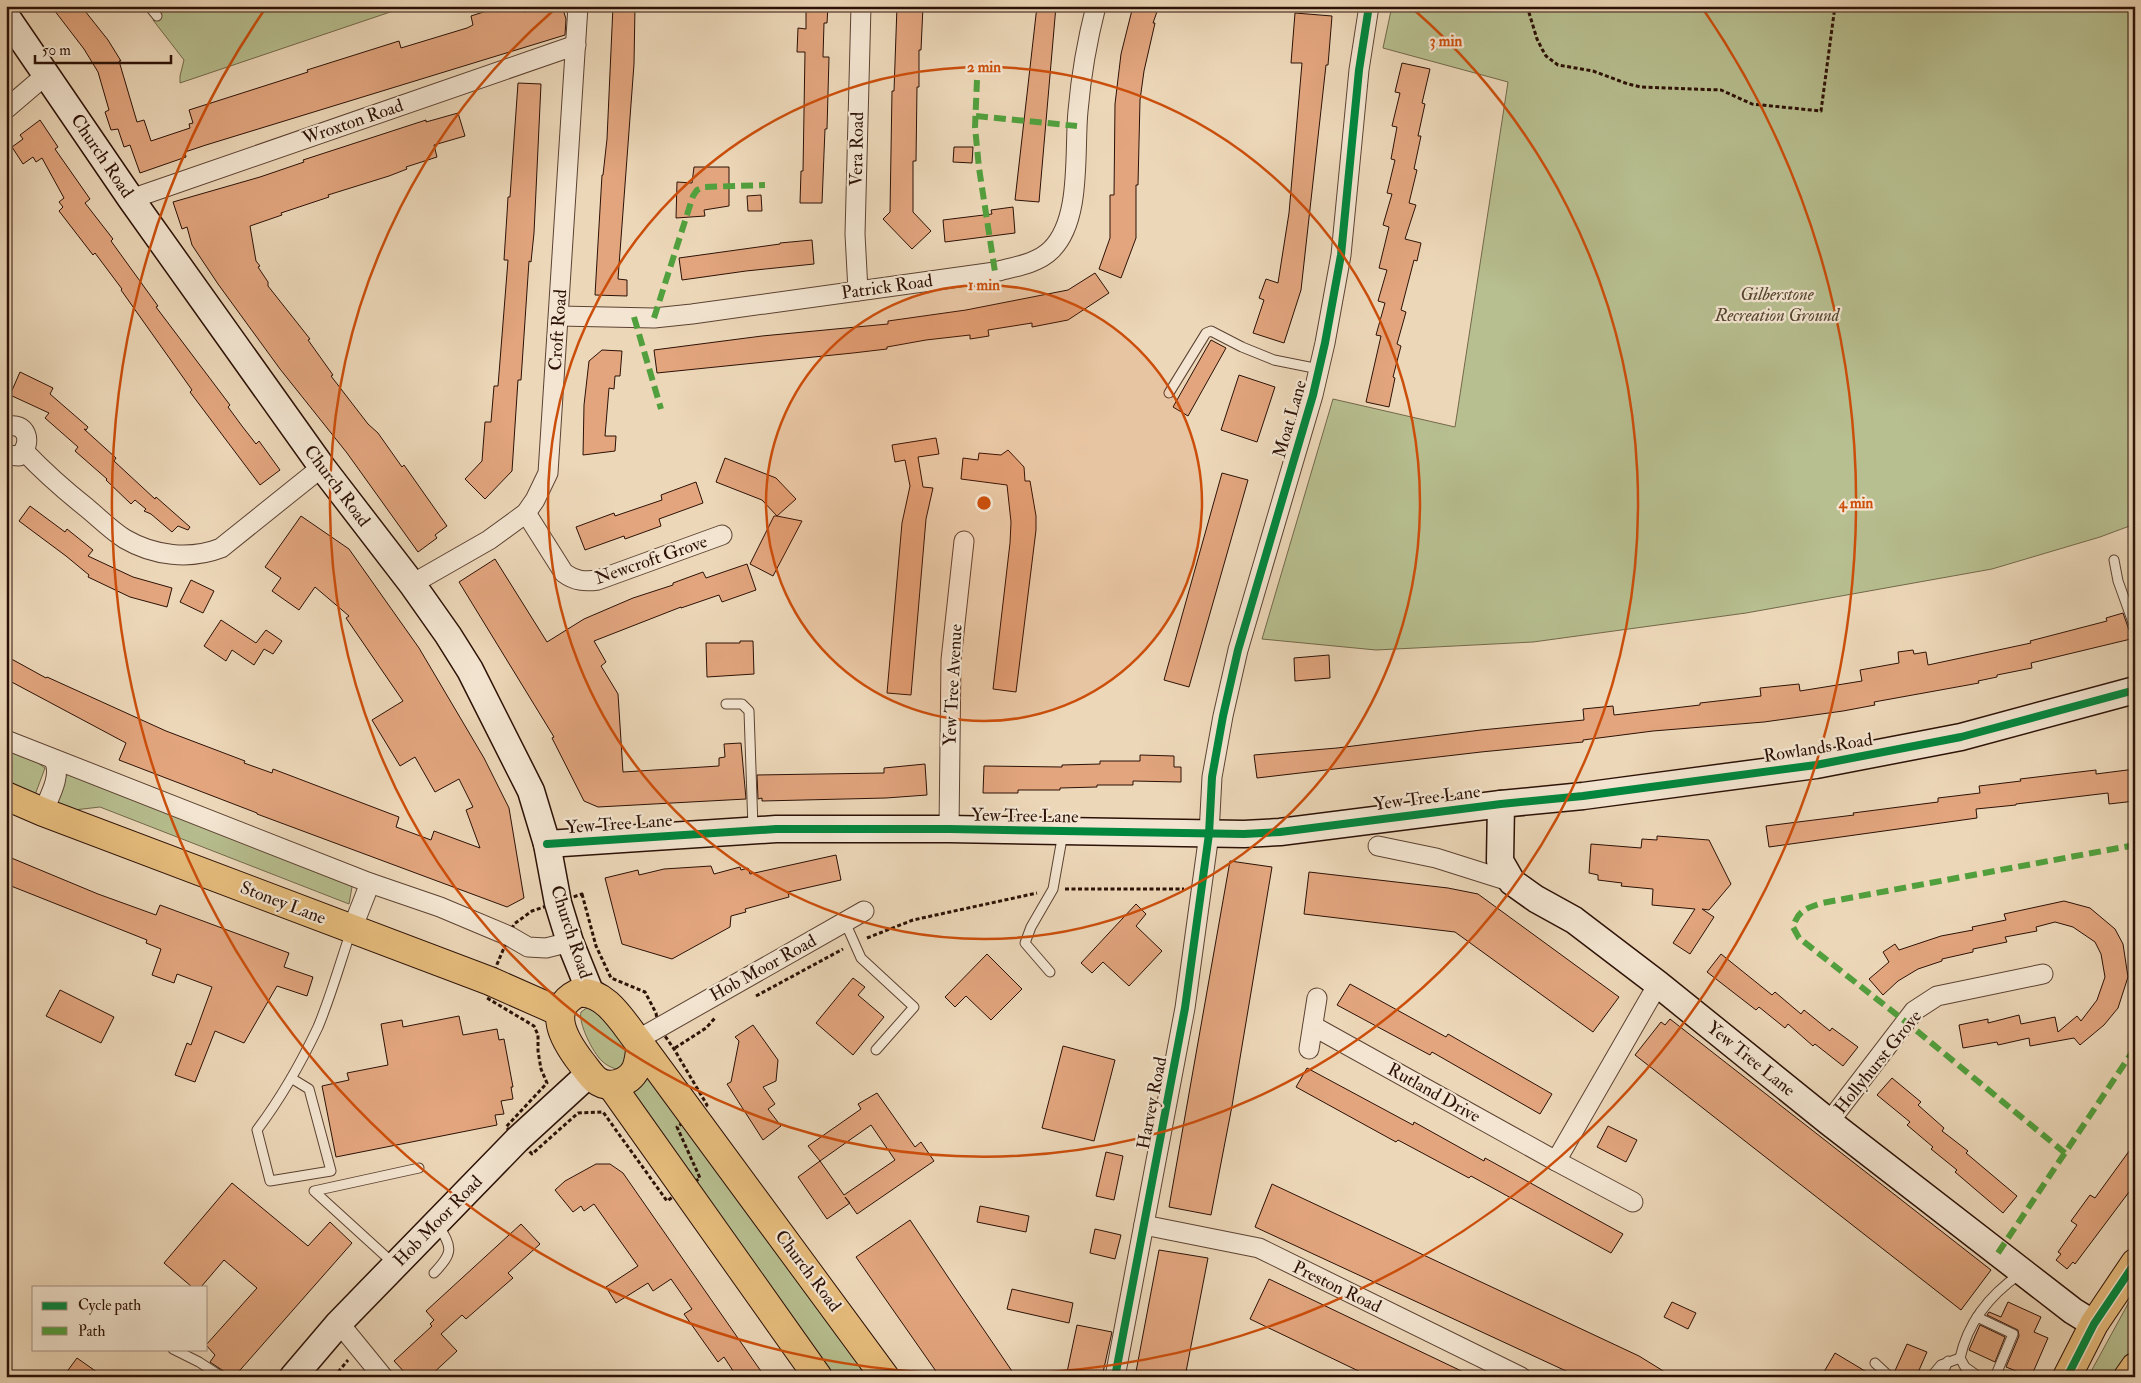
<svg xmlns="http://www.w3.org/2000/svg" width="2141" height="1383" viewBox="0 0 2141 1383" font-family="'IM FELL Double Pica',serif">
<rect width="100%" height="100%" fill="#ecd7b8"/>
<filter id="stains"><feTurbulence type="fractalNoise" baseFrequency=".004" numOctaves="4"/><feColorMatrix values="0 0 0 0 .2 0 0 0 0 .09 0 0 0 0 .02 0 0 0 .5 -.17"/></filter>
<radialGradient id="worn" r=".72"><stop offset=".6" stop-color="#630" stop-opacity="0"/><stop offset="1" stop-color="#630" stop-opacity=".3"/></radialGradient>
<g fill="#b7be8f" stroke="#72684a">
<polygon points="168,6 408,6 180,83 180,76 184,60 153,20"/>
<polygon points="1392,6 2135,6 2135,524 2100,537 1992,569 1746,613 1533,642 1376,650 1262,639 1333,399 1455,427 1508,82 1383,48"/>
<polygon points="6,750 38,763 45,768 35,795 6,781"/>
<polygon points="74,773 346,880 352,887 349,904 100,807 74,810 56,803 66,775"/>
<path d="M588,1007L595,1009L628,1047L630,1058L619,1070C613,1068 607,1066 602,1061C593,1053 578,1023 581,1012Z"/>
<polygon points="651,1075 805,1284 868,1377 834,1377 633,1092 644,1079"/>
<polygon points="2135,1291 2135,1351 2118,1377 2088,1377"/>
</g>
<g fill="#e2a57e" stroke="#2c1106" fill-rule="evenodd">
<polygon points="51,6 81,6 108,40 121,61 119,61 137,122 144,120 151,141 190,128 189,124 193,123 189,110 308,72 307,70 399,41 401,48 467,28 473,25 471,16 502,6 511,6 512,10 523,7 524,12 543,6 562,6 566,19 565,35 206,145 185,152 186,157 140,173 130,145 124,147 118,129 111,130 105,112 109,110 98,72 84,49"/>
<polygon points="613,6 635,6 634,64 618,279 627,280 627,296 595,295 602,175 603,175 607,139"/>
<polygon points="806,6 828,6 827,23 824,23 823,57 829,57 827,129 825,129 822,203 800,203 801,171 803,171 805,52 797,52 798,28 806,29"/>
<polygon points="897,6 923,6 921,50 919,50 919,87 917,87 916,161 913,161 913,212 931,231 912,249 883,219 890,212 892,91 894,91"/>
<polygon points="1037,6 1056,6 1039,202 1015,200"/>
<polygon points="1133,6 1159,6 1153,23 1155,23 1144,71 1140,100 1138,185 1136,185 1136,238 1121,278 1099,269 1110,238 1110,195 1114,195 1115,104 1121,54"/>
<polygon points="1295,13 1332,16 1328,65 1326,65 1301,290 1284,343 1253,333 1264,300 1259,298 1266,279 1278,283 1289,213 1302,63 1291,63"/>
<polygon points="1402,63 1430,69 1422,103 1425,104 1418,136 1421,136 1414,169 1417,170 1409,203 1416,205 1405,239 1421,243 1417,261 1414,260 1401,310 1406,312 1397,344 1401,346 1393,377 1395,378 1389,407 1366,402 1381,336 1376,335 1385,303 1378,301 1387,270 1379,268 1389,227 1383,225 1392,194 1387,193 1395,160 1391,159 1397,127 1392,126 1400,93 1395,92"/>
<polygon points="518,83 541,84 534,233 531,262 529,261 521,380 518,380 512,471 485,499 465,479 482,461 485,422 491,422 494,386 498,386 508,260 504,260 507,214 508,197 510,197"/>
<polygon points="458,113 465,136 434,145 437,157 406,167 407,169 389,176 328,195 329,197 281,213 282,215 250,226 256,261 260,266 258,267 268,282 268,286 310,339 308,340 333,375 331,376 368,424 378,433 402,467 404,465 447,526 435,535 437,538 418,552 347,453 280,369 218,284 192,245 187,227 182,229 173,202 260,177 304,162 303,160 426,120 426,122"/>
<polygon points="40,120 58,147 55,149 90,199 85,203 113,239 111,241 158,306 156,307 230,405 228,407 242,426 256,444 259,441 280,470 260,485 190,392 192,390 121,290 122,289 95,253 93,255 59,211 63,207 59,202 64,198 42,158 36,162 33,157 23,164 12,147 23,139 20,135"/>
<polygon points="954,147 973,147 972,163 953,162"/>
<polygon points="694,167 729,167 729,206 704,210 705,216 676,218 677,182 692,183"/>
<polygon points="761,195 762,211 748,211 747,196"/>
<polygon points="1013,207 1015,233 945,242 943,220 992,214 991,210"/>
<polygon points="812,240 814,264 746,271 682,280 679,258 780,244 780,243"/>
<polygon points="1095,273 1109,293 1068,320 1032,327 1032,323 988,330 989,336 970,339 970,335 926,340 887,347 887,349 853,353 657,373 654,350 762,336 888,324 888,321 966,310 1068,290"/>
<polygon points="1211,340 1226,348 1188,416 1173,407"/>
<polygon points="602,350 622,351 620,376 615,376 614,389 609,388 605,436 616,436 615,451 583,455 584,405 589,361"/>
<polygon points="20,372 53,388 50,394 88,427 86,430 84,429 116,458 114,461 155,499 156,497 190,527 188,530 178,526 172,532 151,514 144,511 146,509 135,500 131,504 106,480 107,479 75,451 78,447 45,418 49,413 10,395"/>
<polygon points="1239,375 1275,387 1257,442 1221,430"/>
<polygon points="936,438 939,454 918,457 923,487 933,488 926,519 911,695 887,693 902,523 910,486 905,460 895,462 892,445"/>
<polygon points="1008,450 1024,467 1025,481 1030,481 1036,516 1036,530 1016,692 993,689 1010,543 1011,522 1007,485 961,479 963,458 978,460 979,453 1001,455"/>
<polygon points="725,458 776,478 796,499 777,516 802,521 773,576 750,564 774,516 777,516 762,500 716,482"/>
<polygon points="1222,473 1248,480 1189,687 1164,680"/>
<polygon points="696,482 703,503 659,519 661,526 625,539 624,536 585,550 576,527 614,513 615,516 662,500 661,495"/>
<polygon points="30,506 65,532 67,529 93,550 88,556 133,577 172,588 167,607 130,597 88,577 89,575 66,556 19,521"/>
<polygon points="301,516 349,549 419,648 484,758 509,808 524,898 507,907 257,814 257,813 119,760 126,743 6,679 6,656 46,678 47,677 166,731 245,761 244,763 272,773 273,769 399,817 396,827 431,840 434,831 480,848 466,810 473,807 459,779 435,792 415,757 400,766 372,720 403,701 346,618 349,616 315,587 299,610 272,591 281,578 265,567"/>
<polygon points="495,559 547,642 584,619 633,598 673,585 673,583 703,572 706,578 747,564 756,590 722,602 719,595 681,608 681,607 594,641 606,662 601,666 618,694 623,772 719,766 719,758 725,757 724,744 741,743 746,799 598,807 584,801 552,738 554,737 459,582"/>
<polygon points="191,580 214,591 203,613 180,602"/>
<polygon points="2123,613 2129,630 2135,634 2135,638 2031,663 2032,668 1997,675 1997,677 1978,681 1979,683 1874,702 1875,705 1843,711 1764,722 1653,731 1583,740 1583,742 1481,752 1257,778 1254,755 1337,748 1481,730 1584,720 1583,709 1613,706 1614,715 1700,705 1700,703 1761,696 1760,688 1799,684 1800,691 1862,681 1860,670 1899,663 1898,652 1913,650 1914,654 1926,652 1928,665 2031,643 2030,641 2107,621 2106,618"/>
<polygon points="221,620 256,643 266,630 282,641 273,654 264,649 254,665 232,650 226,661 204,646"/>
<polygon points="740,641 753,641 754,674 707,677 706,643 740,643"/>
<polygon points="1329,655 1330,678 1295,681 1294,658"/>
<polygon points="1140,755 1174,756 1174,767 1181,767 1181,782 1133,781 1133,785 1097,785 1097,787 1060,788 1060,790 1018,790 1018,793 983,793 984,766 1062,767 1062,765 1100,764 1100,761 1140,761"/>
<polygon points="925,764 927,795 886,798 762,801 762,798 758,799 757,775 884,773 884,768"/>
<polygon points="2135,769 2135,801 2109,804 2108,793 2016,804 2016,805 1976,809 1977,818 1769,847 1766,826 1854,815 1853,813 1938,802 1938,798 1980,793 1979,786 2021,781 2020,779 2096,770 2096,774"/>
<polygon points="1657,836 1709,840 1731,884 1709,910 1702,909 1714,917 1690,954 1673,943 1695,909 1652,905 1653,889 1621,886 1622,883 1598,880 1598,875 1589,873 1591,844 1641,848 1642,839 1657,840"/>
<polygon points="836,855 841,880 788,892 789,897 745,909 746,912 731,916 730,927 672,959 622,944 605,878 638,870 639,875 664,869 711,866 714,874 740,867 741,870 748,868 750,874"/>
<polygon points="9,857 98,894 156,915 160,905 289,953 284,967 313,977 307,996 277,986 244,1043 215,1031 195,1082 175,1075 187,1043 191,1045 212,987 177,974 174,983 152,975 161,949 146,943 147,940 6,884 6,865"/>
<polygon points="1230,861 1272,867 1232,1106 1211,1215 1169,1207"/>
<polygon points="1309,872 1448,888 1478,894 1619,997 1593,1032 1455,932 1304,914"/>
<polygon points="2064,901 2090,908 2115,929 2123,944 2128,977 2118,1008 2104,1025 2080,1045 2074,1038 2030,1046 2029,1038 1998,1045 1997,1042 1963,1048 1959,1025 1988,1019 1988,1023 2019,1015 2021,1024 2055,1017 2058,1032 2077,1016 2081,1021 2097,1000 2105,977 2101,954 2095,942 2073,927 2055,922 2036,927 2037,931 2005,937 2007,942 1973,949 1973,952 1942,959 1942,961 1918,969 1898,981 1883,995 1869,979 1889,962 1883,952 1895,944 1899,950 1941,936 1973,930 1972,927 2006,920 2004,914"/>
<polygon points="1136,904 1146,914 1136,926 1162,951 1129,986 1103,962 1092,973 1081,963"/>
<polygon points="987,954 1022,989 991,1020 966,996 955,1007 945,997"/>
<polygon points="1721,954 1772,995 1775,992 1801,1014 1804,1010 1830,1031 1832,1028 1858,1047 1843,1066 1815,1044 1813,1046 1788,1024 1785,1028 1759,1007 1756,1010 1707,972"/>
<polygon points="853,978 865,987 858,995 884,1017 853,1055 816,1023"/>
<polygon points="1350,984 1446,1037 1448,1034 1552,1094 1540,1114 1432,1052 1430,1055 1337,1005"/>
<polygon points="60,990 114,1017 101,1043 46,1016"/>
<polygon points="459,1016 463,1035 497,1029 499,1040 504,1039 513,1087 511,1087 513,1099 501,1101 504,1114 495,1115 497,1125 336,1157 322,1086 349,1080 347,1073 388,1065 381,1024 402,1020 403,1027"/>
<polygon points="1670,1019 1991,1270 1961,1310 1635,1055 1661,1022 1665,1025"/>
<polygon points="753,1025 778,1060 776,1081 763,1087 775,1104 768,1109 781,1126 763,1140 727,1084 731,1082 739,1041 735,1037"/>
<polygon points="1063,1046 1115,1060 1094,1141 1042,1128"/>
<polygon points="1307,1068 1413,1125 1414,1122 1484,1161 1485,1158 1623,1234 1611,1253 1471,1176 1469,1178 1398,1140 1396,1142 1296,1087"/>
<polygon points="1892,1078 1921,1102 1918,1105 1944,1128 1942,1131 1968,1151 1966,1153 2017,1196 2003,1213 1955,1172 1957,1170 1931,1149 1933,1147 1907,1125 1910,1122 1877,1095"/>
<path d="M877,1093L915,1147L921,1142L934,1161L857,1214L845,1197L850,1203L827,1219L798,1177L820,1161L808,1146L861,1109L858,1104ZM871,1125L895,1160L844,1195L820,1161Z"/>
<polygon points="1608,1126 1637,1140 1626,1162 1597,1147"/>
<polygon points="2135,1143 2135,1184 2075,1264 2073,1262 2067,1269 2056,1260 2061,1254 2058,1252 2077,1225 2071,1221 2090,1195 2095,1198"/>
<polygon points="1106,1152 1123,1156 1114,1200 1096,1196"/>
<polygon points="596,1164 610,1164 623,1173 765,1377 737,1377 724,1357 718,1362 684,1314 692,1309 671,1279 653,1291 648,1283 616,1303 606,1287 638,1266 594,1204 584,1211 581,1206 573,1212 555,1190 565,1181"/>
<polygon points="232,1183 308,1246 330,1222 352,1243 234,1377 228,1377 225,1372 210,1362 215,1355 206,1345 257,1288 224,1260 201,1287 192,1287 164,1263"/>
<polygon points="1272,1184 1639,1356 1673,1377 1579,1377 1255,1227"/>
<polygon points="980,1206 1029,1216 1026,1232 977,1222"/>
<polygon points="910,1220 954,1286 1016,1377 940,1377 856,1257"/>
<polygon points="521,1224 540,1244 508,1273 513,1278 498,1291 466,1319 462,1315 441,1334 457,1351 429,1377 409,1377 394,1361 432,1326 430,1324 434,1320 426,1311"/>
<polygon points="1095,1229 1121,1235 1115,1259 1090,1253"/>
<polygon points="1159,1250 1208,1258 1185,1377 1135,1377"/>
<polygon points="1269,1279 1388,1336 1474,1377 1371,1377 1250,1319"/>
<polygon points="1012,1289 1073,1303 1069,1323 1007,1309"/>
<polygon points="1672,1302 1696,1313 1688,1329 1664,1317"/>
<polygon points="2008,1302 2041,1317 2034,1332 2048,1338 2031,1377 2006,1367 2019,1336 2018,1330 1987,1315 1989,1312 2001,1317"/>
<polygon points="1077,1325 1112,1332 1102,1377 1066,1377"/>
<polygon points="1980,1325 2005,1337 1995,1362 1969,1350"/>
<polygon points="1907,1344 1927,1352 1916,1377 1896,1377 1894,1373"/>
<polygon points="1835,1353 1875,1377 1821,1377"/>
<polygon points="77,1358 104,1377 63,1377"/>
</g>
<g fill="none" stroke-linecap="round" stroke-linejoin="round">
<defs>
<g id="lane">
<polyline points="149,6 157,16"/>
<polyline points="1169,393 1206,333 1211,331 1242,347 1274,360 1319,369"/>
<polyline points="2114,560 2118,581 2135,628"/>
<polyline points="726,704 742,704 749,711 753,828"/>
<polyline points="845,922 861,958 914,1007 876,1050"/>
<polyline points="1050,972 1025,943 1031,927 1053,889 1063,833"/>
<path d="M291,1078L309,1089L331,1171L270,1181L257,1130C281,1098 301,1063 318,1027C331,996 340,963 351,931"/>
<polyline points="393,1263 314,1191 419,1168"/>
<path d="M434,1273C453,1253 453,1248 438,1225"/>
<polyline points="1977,1317 2013,1334 1995,1377"/>
<polyline points="173,1349 199,1362 222,1377"/>
<polyline points="1875,1363 1890,1377"/>
<polyline points="1931,1377 1941,1365 1960,1358"/>
<polyline points="1941,1377 1948,1361"/>
<path d="M1979,1377L1965,1367L1960,1358C1968,1322 1991,1294 2020,1274"/>
</g>
<g id="street">
<polyline points="6,109 47,74"/>
<polyline points="131,199 576,45"/>
<polyline points="858,291 855,234 861,6"/>
<path d="M559,316L654,318L692,314L995,272C1013,267 1037,264 1051,250C1082,220 1074,152 1078,111C1081,76 1087,41 1096,6"/>
<path d="M6,427C26,420 34,443 19,456L6,455"/>
<path d="M24,451C45,473 63,489 87,508C99,518 112,531 125,539C154,556 190,560 221,548L322,467"/>
<path d="M526,513L564,573C575,581 585,582 598,580L722,535"/>
<polyline points="412,584 489,540 526,513 535,500 548,473 578,6"/>
<polyline points="6,740 370,883 352,929"/>
<path d="M43,812C49,797 62,776 54,760"/>
<polyline points="949,829 951,660 964,541"/>
<polyline points="1378,846 1436,858 1512,882"/>
<polyline points="370,883 440,907 509,936 528,947 546,948 570,942"/>
<polyline points="1313,1026 1556,1161 1658,984"/>
<polyline points="637,1040 864,911"/>
<polyline points="1309,1049 1317,998"/>
<polyline points="1829,1122 1914,1011 1937,996 2043,974"/>
<polyline points="1556,1161 1633,1202"/>
<polyline points="1144,1225 1259,1248 1521,1377"/>
<polyline points="339,1323 383,1377"/>
<polyline points="1115,1377 1185,1008 1209,834 1212,777 1223,716 1238,650 1313,395 1325,343 1341,255 1359,70 1369,6"/>
</g>
<g id="secondary">
<polyline points="6,16 131,199 322,467 412,584 448,635 470,670 531,791 547,844 558,903 570,942 591,994"/>
<polyline points="1501,804 1500,861 1512,882 1536,899 1574,920 1658,984 1829,1122 2073,1311 2094,1324"/>
<polyline points="547,844 776,829 949,829 1244,834 1280,832 1501,804 1583,796 1816,765 1961,737 2135,690"/>
<polyline points="293,1377 339,1323 518,1139 590,1073"/>
</g>
<g id="primary">
<polyline points="6,796 43,812 490,981 560,1012"/>
<path d="M640,1046C640,1054 639,1061 636,1069C629,1083 609,1090 596,1080C590,1075 586,1068 581,1062C565,1041 545,1009 578,993C604,989 623,1022 637,1040L885,1377"/>
<polyline points="611,1085 818,1377"/>
</g>
<g id="highway">
<polyline points="2067,1377 2094,1324 2135,1263"/>
<polyline points="2128,1377 2135,1367"/>
</g>
</defs>
<use href="#lane" stroke="#5c4232" stroke-width="11"/>
<use href="#street" stroke="#5c4232" stroke-width="21"/>
<use href="#secondary" stroke="#2c1106" stroke-width="29"/>
<use href="#primary" stroke="#2c1106" stroke-width="30"/>
<use href="#highway" stroke="#2c1106" stroke-width="30"/>
<g stroke="#2c1106" stroke-width="3" stroke-dasharray="4 2.5" stroke-linecap="butt">
<polyline points="1527,6 1537,39 1542,49 1546,56 1558,65 1593,71 1628,84 1641,87 1721,90 1752,104 1821,111 1835,6"/>
<polyline points="1065,889 1184,889"/>
<polygon points="582,894 596,946 611,978 645,992 656,1013 658,1026 674,1049 707,1105 677,1127 700,1178 667,1201 603,1112 578,1113 532,1154 506,1127 547,1083 541,1069 538,1051 538,1035 534,1026 487,998 490,981 514,924 532,911"/>
<polyline points="867,938 913,920 1037,893"/>
<polyline points="756,996 843,949"/>
<polyline points="675,1048 706,1028 715,1018"/>
<polyline points="334,1377 348,1360"/>
</g>
<use href="#lane" stroke="#f3e5d1" stroke-width="9"/>
<use href="#street" stroke="#f3e5d1" stroke-width="19"/>
<use href="#secondary" stroke="#f3e5d1" stroke-width="26"/>
<use href="#primary" stroke="#e6bc7c" stroke-width="28"/>
<use href="#highway" stroke="#e6bc7c" stroke-width="28"/>
<g stroke="#51a03d" stroke-width="6" stroke-dasharray="12 6" stroke-linecap="butt">
<polyline points="977,80 975,127 979,168 995,272"/>
<polyline points="976,116 1077,126"/>
<polyline points="634,317 661,409"/>
<polyline points="654,318 693,196 697,190 704,187 765,185"/>
<path d="M2065,1153L1906,1022L1799,938L1793,927C1798,910 1807,908 1822,903L2135,845"/>
<polyline points="1998,1253 2135,1048"/>
</g>
<defs>
<g id="cycleway">
<polyline points="547,844 776,829 949,829 1244,834 1280,832 1501,804 1583,796 1816,765 1961,737 2135,690"/>
<polyline points="1115,1377 1185,1008 1209,834 1212,777 1223,716 1238,650 1313,395 1325,343 1341,255 1359,70 1369,6"/>
<polyline points="2067,1377 2094,1324 2135,1263"/>
</g>
</defs>
<use href="#cycleway" stroke="#f3e5d1" stroke-width="11"/>
<use href="#cycleway" stroke="#00873e" stroke-width="8"/>
</g>
<circle cx="984" cy="503" r="218" fill="#cc4e0b" fill-opacity=".12"/>
<g fill="none" stroke="#cc4e0b" stroke-width="2.5">
<circle cx="984" cy="503" r="218"/>
<circle cx="984" cy="503" r="436"/>
<path d="M1413 9A654 654 0 1 1 555 9"/>
<path d="M1703 9A872 872 0 1 1 265 9"/>
</g>
<g text-anchor="middle" dominant-baseline="central" stroke-width="4.5" stroke-linejoin="round" paint-order="stroke">
<g font-size="18" fill="#2c1106" stroke="#f3e5d1">
<text transform="translate(353 122) rotate(-19)">Wroxton Road</text>
<text transform="translate(857 149) rotate(-89)">Vera Road</text>
<text transform="translate(102 156) rotate(56)">Church Road</text>
<text transform="translate(887 287) rotate(-8)">Patrick Road</text>
<text transform="translate(558 330) rotate(-86)">Croft Road</text>
<text transform="translate(1290 419) rotate(-74)">Moat Lane</text>
<text transform="translate(337 486) rotate(53)">Church Road</text>
<text transform="translate(651 560) rotate(-19)">Newcroft Grove</text>
<text transform="translate(953 685) rotate(-87)">Yew Tree Avenue</text>
<text transform="translate(1818 748) rotate(-9)">Rowlands Road</text>
<text transform="translate(1427 798) rotate(-7)">Yew Tree Lane</text>
<text transform="translate(1025 816) rotate(1)">Yew Tree Lane</text>
<text transform="translate(619 824) rotate(-4)">Yew Tree Lane</text>
<text transform="translate(283 903) rotate(21)">Stoney Lane</text>
<text transform="translate(571 932) rotate(72)">Church Road</text>
<text transform="translate(763 968) rotate(-29)">Hob Moor Road</text>
<text transform="translate(1751 1059) rotate(39)">Yew Tree Lane</text>
<text transform="translate(1878 1062) rotate(-51)">Hollyhurst Grove</text>
<text transform="translate(1434 1093) rotate(29)">Rutland Drive</text>
<text transform="translate(1152 1103) rotate(-79)">Harvey Road</text>
<text transform="translate(438 1221) rotate(-46)">Hob Moor Road</text>
<text transform="translate(808 1271) rotate(53)">Church Road</text>
<text transform="translate(1337 1287) rotate(26)">Preston Road</text>
</g>
<g font-size="18" font-style="italic" fill="#56452f" stroke="#f3e5d1">
<text x="1777" y="294">Gilberstone<tspan x="1777" dy="21">Recreation Ground</tspan></text>
</g>
</g>
<circle cx="984" cy="503" r="8" fill="#cc4e0b" stroke="#f3e5d1" stroke-width="2.5"/>
<g font-size="15" text-anchor="middle" font-weight="bold" fill="#cc4e0b" stroke="#f3e5d1" stroke-width="4.5" stroke-linejoin="round" paint-order="stroke">
<text x="1446" y="46">3 min</text>
<text x="984" y="72">2 min</text>
<text x="984" y="290">1 min</text>
<text x="1856" y="508">4 min</text>
</g>
<rect width="2141" height="1383" fill="none" stroke="#ecd7b8" stroke-width="25"/>
<rect x="8" y="8" width="2126" height="1368" fill="none" stroke="#2c1106" stroke-width="2.5"/>
<rect x="12" y="12" width="2116" height="1358" fill="none" stroke="#2c1106"/>
<rect x="32" y="1286" width="175" height="65" fill="#f3e5d1" stroke="#a39080"/>
<rect x="42" y="1302" width="25" height="8" fill="#00873e" stroke="#a39080"/>
<text x="78" y="1310" font-size="15" fill="#2c1106">Cycle path</text>
<rect x="42" y="1327" width="25" height="8" fill="#51a03d" stroke="#a39080"/>
<text x="78" y="1336" font-size="15" fill="#2c1106">Path</text>
<path d="M35 55v8h136v-8" fill="none" stroke="#2c1106" stroke-width="2.5"/>
<text x="42" y="55" font-size="15" fill="#2c1106" stroke="#f3e5d1" stroke-width="4" paint-order="stroke">50 m</text>
<rect width="100%" height="100%" filter="url(#stains)"/>
<rect width="100%" height="100%" fill="url(#worn)"/>
</svg>
